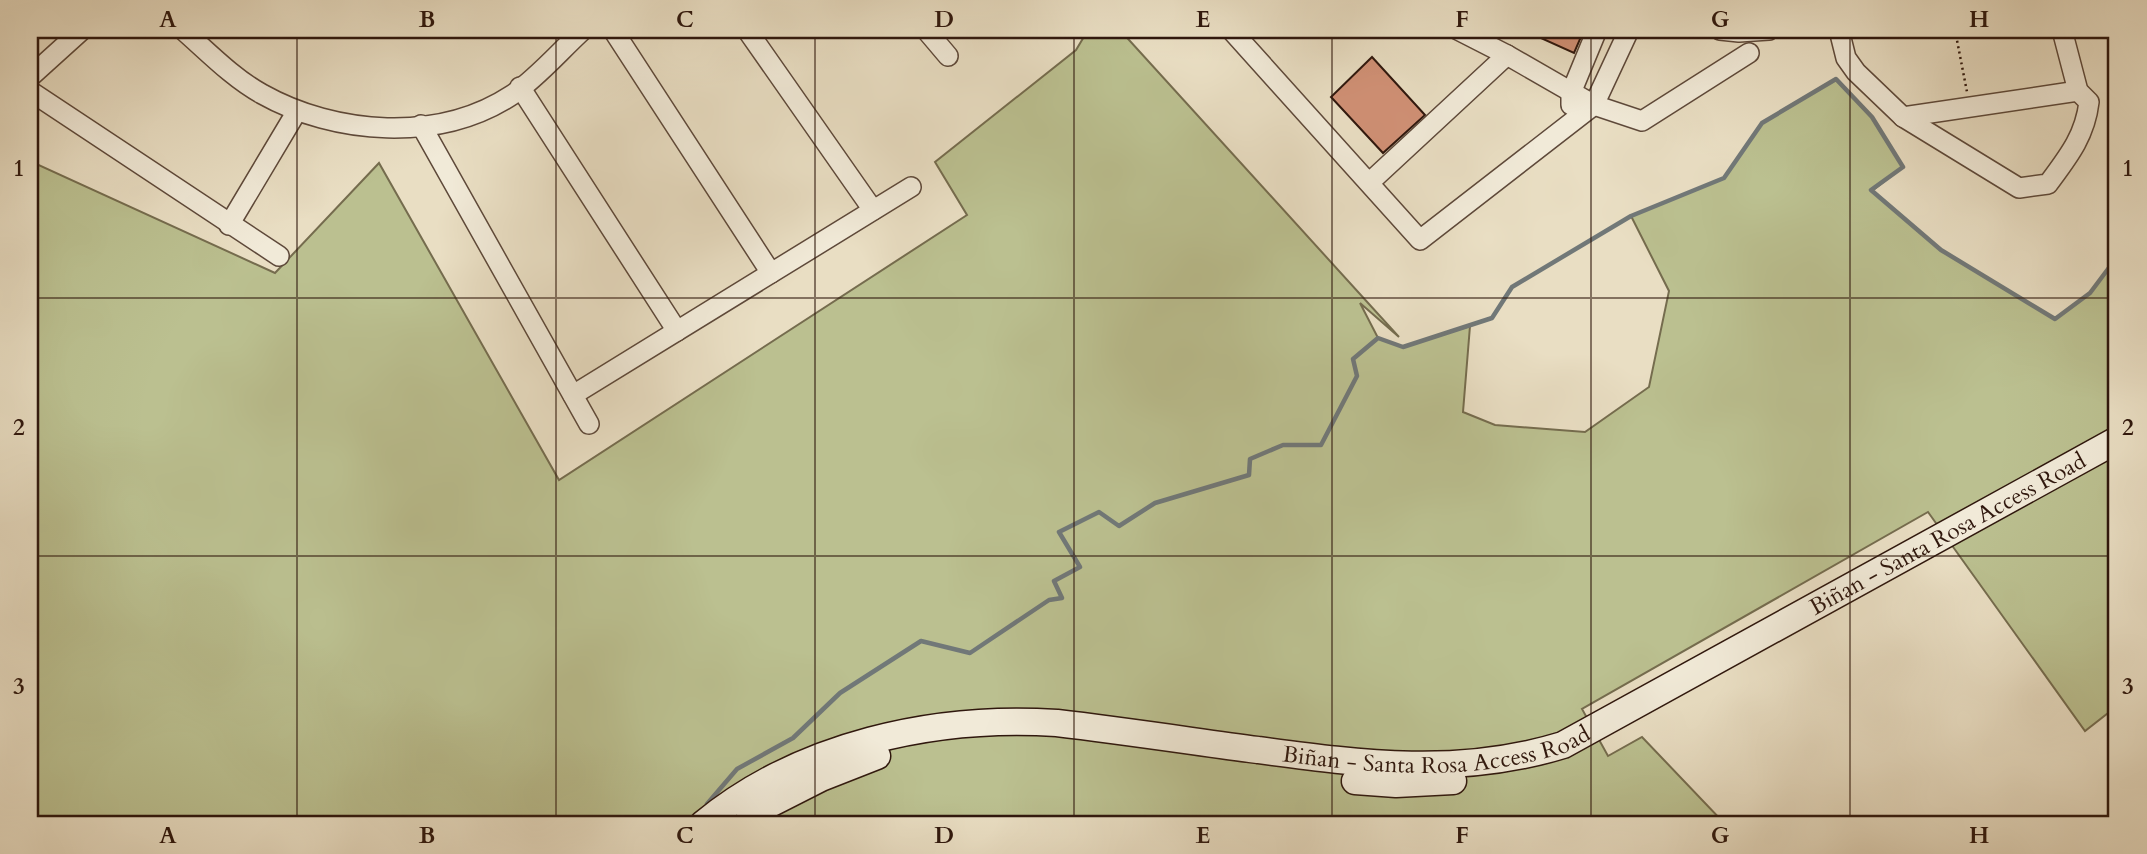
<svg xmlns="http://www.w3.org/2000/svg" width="2147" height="854" viewBox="0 0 2147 854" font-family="Cardo,serif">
<rect width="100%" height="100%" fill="#e9dec3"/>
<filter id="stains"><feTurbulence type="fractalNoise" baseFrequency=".00286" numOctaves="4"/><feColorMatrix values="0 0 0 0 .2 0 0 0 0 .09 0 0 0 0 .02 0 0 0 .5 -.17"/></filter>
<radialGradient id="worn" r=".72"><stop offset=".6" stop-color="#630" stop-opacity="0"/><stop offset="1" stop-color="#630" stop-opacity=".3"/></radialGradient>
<polygon fill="#bbc090" stroke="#756c4e" stroke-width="2" points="1088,30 1120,30 1399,337 1360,303 1378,338 1403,347 1470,326 1463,412 1495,425 1585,432 1649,387 1669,291 1631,216 1724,178 1762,123 1836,79 1872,117 1903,167 1872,191 1941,250 2055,319 2090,293 2117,257 2117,706 2085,731 1928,512 1582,709 1608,756 1642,737 1725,824 30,824 30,161 275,273 379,163 559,480 967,215 935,162 1076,50"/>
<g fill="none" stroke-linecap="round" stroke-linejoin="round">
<polyline stroke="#717878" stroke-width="4.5" points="707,804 737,769 793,738 840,693 921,641 970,653 1049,600 1062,598 1054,581 1080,567 1059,532 1099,512 1119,526 1155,503 1249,475 1250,459 1283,445 1321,445 1357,376 1353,359 1378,338 1403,347 1492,318 1512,287 1631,216 1724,178 1762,123 1836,79 1872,117 1903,167 1871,190 1941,250 2055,319 2090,293 2117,257"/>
</g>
<g fill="#d09075" stroke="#2f170d" stroke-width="2">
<polygon points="1523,30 1584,30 1574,53"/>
<polygon points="1372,57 1425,115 1383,153 1331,97"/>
</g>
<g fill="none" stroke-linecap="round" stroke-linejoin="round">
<defs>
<g id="minor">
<path d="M183,30C208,52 233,78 262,94C335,135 439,143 512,95C537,78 560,51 583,30"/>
<polyline points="613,30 771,273"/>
<polyline points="747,30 873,210"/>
<polyline points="926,30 948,56"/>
<polyline points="1231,30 1420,240 1594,105 1629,30"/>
<polyline points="1720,30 1739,32 1769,30"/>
<path d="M1839,30L1846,58L1856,72L1903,117L2019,188L2048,184C2068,157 2085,136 2089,102L2078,91L2062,30"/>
<polyline points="1507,55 1594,105 1642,121 1749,53"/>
<polyline points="30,77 82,30"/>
<polyline points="520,87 677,331"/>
<polyline points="30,91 279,256"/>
<polyline points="1571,105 1571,93 1597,30"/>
<polyline points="1903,117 2078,91"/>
<polyline points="421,125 589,424"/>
<polyline points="1370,182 1507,55 1458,30"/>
<polyline points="229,225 297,111"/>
<polyline points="573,395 911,187"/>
</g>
<g id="secondary">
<polyline points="1355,781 1396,784 1453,781"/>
<polyline points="750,814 821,778 877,756"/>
<path id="s1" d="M703,824C800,744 935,715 1057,723C1124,731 1191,741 1258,750C1363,764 1459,777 1563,745L2117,440"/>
</g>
</defs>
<use href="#minor" stroke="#5e493a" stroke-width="22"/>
<use href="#secondary" stroke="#2f170d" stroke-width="29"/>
<polyline stroke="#2f170d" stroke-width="2.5" stroke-dasharray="2 3.5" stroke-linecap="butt" points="1955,30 1967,92"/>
<use href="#minor" stroke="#f1ead8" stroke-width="19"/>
<use href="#secondary" stroke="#f1ead8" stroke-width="26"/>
</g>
<path fill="none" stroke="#2f170d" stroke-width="2" stroke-opacity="0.55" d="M297,30V824M556,30V824M815,30V824M1074,30V824M1332,30V824M1591,30V824M1850,30V824M30,298H2117M30,556H2117"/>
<g text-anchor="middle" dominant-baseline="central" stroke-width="5" stroke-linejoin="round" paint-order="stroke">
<g font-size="23" fill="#2f170d" stroke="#f1ead8">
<text stroke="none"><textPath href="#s1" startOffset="1326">Biñan - Santa Rosa Access Road</textPath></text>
<text stroke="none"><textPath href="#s1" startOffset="760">Biñan - Santa Rosa Access Road</textPath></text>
</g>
</g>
<rect width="2147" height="854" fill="none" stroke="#e9dec3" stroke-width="77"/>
<rect x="38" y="38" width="2070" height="778" fill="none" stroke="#2f170d" stroke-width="2.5"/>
<g font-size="23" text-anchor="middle" font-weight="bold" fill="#2f170d">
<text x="168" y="27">A</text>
<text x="427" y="27">B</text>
<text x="685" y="27">C</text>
<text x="944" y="27">D</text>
<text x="1203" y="27">E</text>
<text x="1462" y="27">F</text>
<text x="1720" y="27">G</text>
<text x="1979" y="27">H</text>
<text x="19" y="176">1</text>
<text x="2128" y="176">1</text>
<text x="19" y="435">2</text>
<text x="2128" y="435">2</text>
<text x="19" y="694">3</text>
<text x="2128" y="694">3</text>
<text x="168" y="843">A</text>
<text x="427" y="843">B</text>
<text x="685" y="843">C</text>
<text x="944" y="843">D</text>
<text x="1203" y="843">E</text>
<text x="1462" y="843">F</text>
<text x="1720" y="843">G</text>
<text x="1979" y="843">H</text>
</g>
<rect width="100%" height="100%" filter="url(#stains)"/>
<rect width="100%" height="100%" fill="url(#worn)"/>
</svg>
